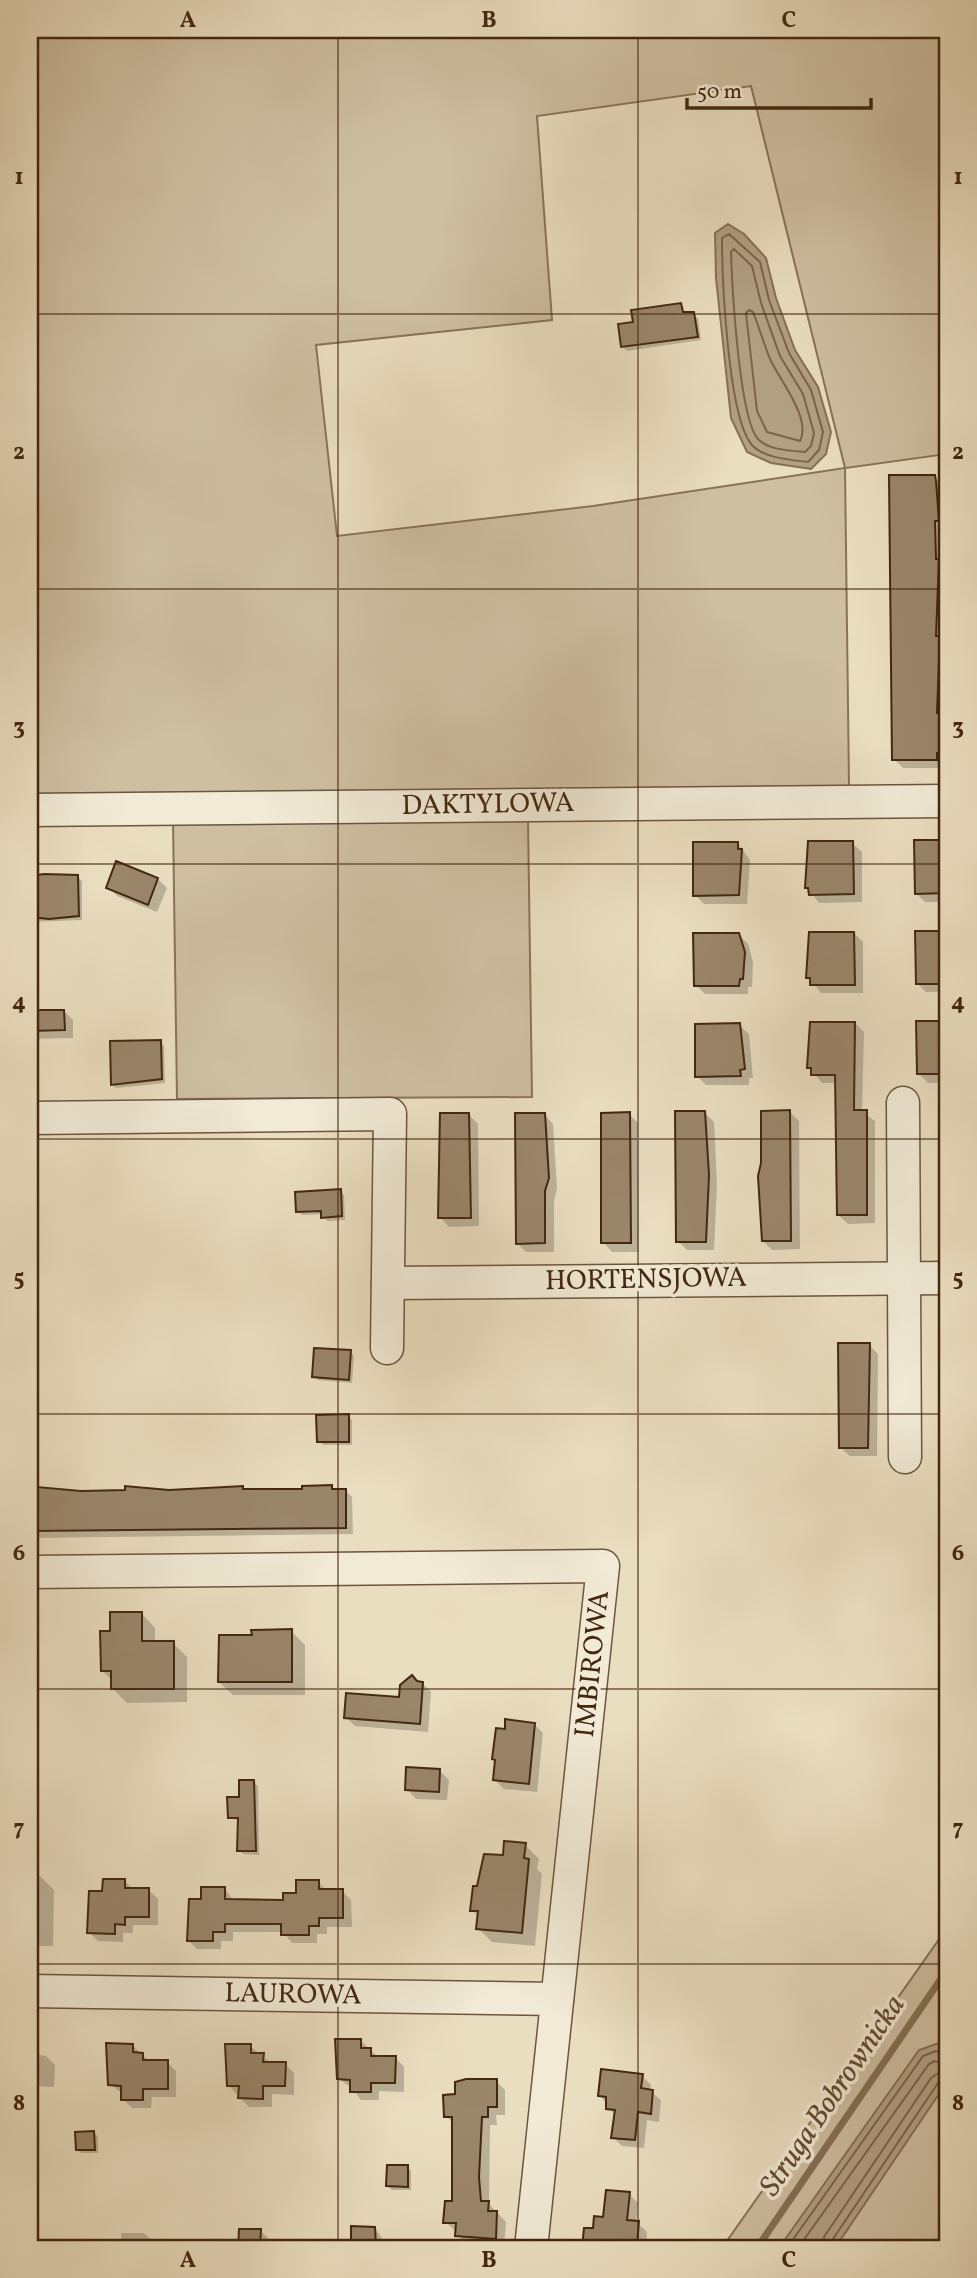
<svg xmlns="http://www.w3.org/2000/svg" width="977" height="2278" viewBox="0 0 977 2278" font-family="Vollkorn,serif">
<rect width="100%" height="100%" fill="#eadec0"/>
<filter id="stains"><feTurbulence type="fractalNoise" baseFrequency=".00286" numOctaves="4"/><feColorMatrix values="0 0 0 0 .2 0 0 0 0 .09 0 0 0 0 .02 0 0 0 .5 -.17"/></filter>
<radialGradient id="worn" r=".72"><stop offset=".6" stop-color="#630" stop-opacity="0"/><stop offset="1" stop-color="#630" stop-opacity=".3"/></radialGradient>
<g fill="#cebfa2" stroke="#897358" stroke-width="2" fill-rule="evenodd">
<path d="M30,30H947V454L845,468L849,786L30,794ZM751,86L845,468L593,506L337,536L316,345L552,320L537,116Z"/>
<polygon points="528,819 532,1097 177,1099 173,822"/>
<polygon points="947,1928 947,2248 722,2248"/>
</g>
<g fill="#b2a084" stroke="#867055" stroke-width="2">
<polygon points="728,224 744,234 766,258 776,298 795,350 818,387 831,432 826,454 811,469 771,463 747,452 731,418 716,278 715,233"/>
<polygon points="939,2043 947,2050 947,2082 835,2248 779,2248 919,2050"/>
</g>
<g fill="#0003">
<polygon points="680,305 686,313 698,318 701,340 627,351 623,347 635,323"/>
<polygon points="934,477 943,486 947,529 944,529 944,566 947,569 945,643 947,762 946,768 903,768 894,759"/>
<polygon points="916,842 947,842 947,902 925,902 916,893"/>
<polygon points="852,843 862,852 862,902 819,903 807,887"/>
<polygon points="738,844 750,860 747,904 704,904 695,895"/>
<polygon points="117,864 158,879 167,888 157,912 117,896 108,887"/>
<polygon points="30,877 77,877 82,881 82,920 30,922"/>
<polygon points="947,932 947,992 926,992 917,983 917,933"/>
<polygon points="854,933 863,942 863,993 821,993 808,977"/>
<polygon points="738,934 748,944 753,962 752,987 748,987 748,994 705,994 696,985"/>
<polygon points="30,1011 64,1011 73,1020 73,1038 30,1039"/>
<polygon points="855,1023 864,1032 862,1112 875,1121 875,1223 848,1224 838,1215 837,1083 822,1083 809,1067"/>
<polygon points="918,1023 947,1023 947,1239 945,1122 940,1083 928,1083 919,1074"/>
<polygon points="739,1025 749,1034 753,1078 749,1078 749,1085 706,1085 697,1076"/>
<polygon points="160,1042 164,1046 165,1083 116,1088 112,1084"/>
<polygon points="790,1112 799,1121 800,1249 772,1250 763,1241"/>
<polygon points="705,1113 714,1122 717,1185 714,1250 687,1250 678,1241"/>
<polygon points="544,1114 553,1124 557,1188 554,1201 554,1252 526,1252 517,1243"/>
<polygon points="629,1114 638,1123 639,1252 612,1252 603,1242"/>
<polygon points="469,1115 478,1124 479,1226 449,1227 440,1217"/>
<polygon points="340,1191 344,1195 345,1220 327,1221 323,1214 302,1215 298,1211"/>
<polygon points="945,1318 947,1318 947,1410"/>
<polygon points="869,1345 878,1354 877,1456 850,1456 840,1447"/>
<polygon points="350,1352 354,1356 352,1383 318,1380 314,1376"/>
<polygon points="348,1416 352,1420 352,1445 323,1445 319,1441"/>
<polygon points="331,1487 335,1491 346,1491 352,1497 353,1534 30,1538 30,1492 169,1492 242,1488 246,1491 304,1491"/>
<polygon points="142,1614 155,1628 155,1643 173,1643 187,1657 187,1702 127,1703 113,1689 113,1681 102,1671 112,1633"/>
<polygon points="291,1631 305,1645 305,1695 233,1695 219,1682 254,1637"/>
<polygon points="422,1683 431,1692 428,1732 355,1726 346,1717 400,1698"/>
<polygon points="534,1724 543,1733 537,1792 504,1789 495,1780 497,1762 493,1759 507,1731"/>
<polygon points="439,1770 449,1780 447,1800 416,1799 407,1789"/>
<polygon points="253,1782 258,1786 259,1855 243,1854 239,1850 240,1821 230,1817"/>
<polygon points="525,1845 539,1859 537,1869 542,1874 535,1946 492,1942 478,1928 479,1917 472,1910 478,1888 505,1857"/>
<polygon points="30,1872 40,1876 54,1890 53,1946 30,1946"/>
<polygon points="125,1881 133,1890 149,1890 158,1899 158,1925 133,1925 133,1933 123,1933 123,1942 98,1941 89,1932 104,1893"/>
<polygon points="318,1882 327,1891 342,1891 351,1900 352,1927 327,1927 327,1934 317,1934 317,1943 292,1943 283,1932 233,1932 233,1941 221,1941 221,1949 197,1949 188,1940 203,1901 225,1889 234,1901 285,1901"/>
<polygon points="361,2041 378,2057 395,2057 404,2067 404,2092 379,2091 379,2100 361,2100 352,2088 339,2079"/>
<polygon points="133,2046 150,2062 167,2062 176,2071 176,2097 152,2097 151,2108 132,2108 123,2099 123,2094 110,2084"/>
<polygon points="250,2046 272,2064 285,2064 294,2073 294,2095 272,2094 272,2107 249,2107 228,2085"/>
<polygon points="30,2053 46,2056 55,2065 54,2087 32,2086 32,2099 30,2099"/>
<polygon points="642,2076 651,2085 650,2091 661,2100 659,2122 647,2120 644,2148 622,2146 613,2137 616,2117 600,2095"/>
<polygon points="496,2081 505,2090 505,2115 496,2115 497,2125 490,2125 489,2204 506,2222 504,2247 466,2245 457,2232 445,2222 454,2203 454,2124 446,2116 457,2096"/>
<polygon points="94,2133 98,2137 98,2153 81,2153 77,2149"/>
<polygon points="407,2167 411,2171 411,2190 392,2190 388,2186"/>
<polygon points="629,2194 638,2203 636,2222 647,2232 646,2248 584,2248 586,2229 595,2230"/>
<polygon points="375,2228 384,2241 397,2242 403,2248 340,2248 340,2241 353,2241"/>
<polygon points="260,2230 269,2239 284,2239 293,2248 226,2248 227,2242 240,2242"/>
<polygon points="121,2233 144,2233 153,2242 153,2247 167,2248 109,2248 121,2247"/>
<polygon points="30,2241 48,2243 53,2248 30,2248"/>
</g>
<g fill="none" stroke-linecap="round" stroke-linejoin="round">
<g stroke="#7b644a" stroke-width="2">
<path d="M729,234L760,262L769,300L789,353L811,390L823,432L819,450L808,462C792,460 763,458 752,445C728,418 722,278 722,238Z"/>
<path d="M734,249L752,266L761,303L780,356L803,394L814,433L811,446L805,452C792,451 768,450 758,439C739,418 732,285 731,252Z"/>
<path d="M749,310L753,312C759,327 764,344 770,359C779,379 812,419 800,441L767,432L757,411L746,313Z"/>
<polyline points="787,2248 923,2056 936,2051 947,2055"/>
<polyline points="798,2248 929,2064 935,2061 944,2064 945,2069 931,2078 824,2237 821,2248"/>
<polyline points="830,2248 831,2242 938,2083 947,2079"/>
</g>
<polyline stroke="#867055" stroke-width="7" points="757,2248 947,1970"/>
</g>
<g fill="#9a866b" stroke="#44270f" stroke-width="2">
<polygon points="681,303 683,312 694,312 698,337 621,347 618,324 633,322 631,310"/>
<polygon points="889,475 935,475 936,481 939,521 935,521 936,559 939,559 936,636 940,636 937,713 941,713 942,724 941,753 937,753 937,760 892,760"/>
<polygon points="914,840 947,840 947,893 915,894"/>
<polygon points="808,841 853,841 854,894 809,895 808,888 805,888"/>
<polygon points="693,842 738,842 738,849 742,849 739,895 693,896"/>
<polygon points="116,861 158,878 148,905 106,888"/>
<polygon points="44,874 78,875 79,916 49,919 30,917 30,876"/>
<polygon points="915,931 947,931 947,984 916,984"/>
<polygon points="809,932 854,932 855,985 810,985 810,978 806,978"/>
<polygon points="693,933 739,933 745,952 743,979 740,979 739,986 694,986"/>
<polygon points="30,1010 64,1010 65,1030 30,1031"/>
<polygon points="916,1021 947,1021 947,1074 917,1074"/>
<polygon points="810,1022 855,1022 854,1110 867,1110 867,1215 837,1215 835,1075 811,1075 811,1068 807,1068"/>
<polygon points="740,1023 745,1069 740,1070 741,1076 695,1077 695,1024"/>
<polygon points="161,1040 162,1079 111,1085 110,1041"/>
<polygon points="790,1110 791,1241 762,1241 758,1176 761,1163 761,1111"/>
<polygon points="675,1111 705,1111 709,1175 706,1242 676,1242"/>
<polygon points="630,1112 631,1243 601,1243 601,1113"/>
<polygon points="440,1113 469,1113 471,1218 438,1218"/>
<polygon points="515,1113 545,1113 549,1178 545,1191 545,1243 516,1244"/>
<polygon points="341,1189 342,1216 321,1218 321,1211 296,1212 295,1192"/>
<polygon points="838,1343 870,1343 868,1448 839,1448"/>
<polygon points="314,1348 351,1350 349,1380 312,1377"/>
<polygon points="349,1414 349,1442 317,1442 316,1415"/>
<polygon points="332,1485 332,1489 346,1489 346,1528 30,1531 30,1490 37,1490 37,1487 81,1491 125,1490 125,1486 169,1490 243,1486 243,1489 302,1489 302,1486"/>
<polygon points="110,1612 142,1612 142,1641 174,1641 174,1689 111,1689 111,1671 101,1671 100,1631 110,1631"/>
<polygon points="292,1629 292,1682 218,1682 219,1635 252,1635 251,1630"/>
<polygon points="412,1675 417,1681 423,1682 420,1724 344,1718 346,1693 399,1697 400,1685"/>
<polygon points="505,1719 535,1723 529,1784 493,1780 495,1760 492,1759 496,1728 505,1729"/>
<polygon points="406,1767 440,1769 439,1792 405,1790"/>
<polygon points="239,1780 254,1780 256,1851 237,1851 238,1818 228,1818 227,1797 239,1797"/>
<polygon points="504,1841 526,1843 524,1858 529,1859 522,1933 476,1929 478,1911 470,1911 473,1886 477,1886 484,1854 503,1855"/>
<polygon points="103,1879 125,1879 125,1888 149,1888 149,1917 125,1917 125,1925 115,1924 115,1934 87,1933 89,1891 102,1891"/>
<polygon points="296,1880 319,1880 319,1889 343,1889 343,1918 319,1918 319,1926 309,1926 309,1935 281,1935 281,1924 225,1924 225,1932 213,1932 213,1941 187,1941 189,1899 201,1899 201,1887 225,1887 225,1899 283,1900 283,1893 296,1893"/>
<polygon points="335,2039 361,2039 361,2048 371,2048 371,2056 396,2056 395,2083 371,2083 371,2092 350,2092 350,2080 337,2079"/>
<polygon points="106,2043 133,2044 133,2052 143,2053 143,2060 168,2060 168,2089 143,2089 143,2100 121,2100 121,2086 108,2085"/>
<polygon points="225,2044 251,2044 251,2053 264,2053 263,2062 286,2062 285,2086 263,2086 263,2099 238,2098 239,2086 227,2086"/>
<polygon points="601,2069 643,2074 641,2088 653,2090 651,2114 638,2112 635,2140 611,2138 615,2110 606,2109 606,2097 598,2096"/>
<polygon points="466,2079 497,2079 497,2107 488,2107 488,2117 482,2117 479,2177 481,2201 489,2201 488,2211 497,2211 496,2239 455,2236 456,2223 443,2223 445,2201 452,2201 452,2117 444,2117 443,2095 455,2094 455,2082"/>
<polygon points="94,2131 95,2150 76,2150 75,2132"/>
<polygon points="387,2165 408,2165 408,2187 386,2186"/>
<polygon points="606,2190 630,2192 627,2220 639,2221 637,2245 625,2244 624,2248 582,2248 584,2228 593,2228 594,2216 603,2217"/>
<polygon points="351,2226 375,2227 376,2248 351,2248"/>
<polygon points="239,2229 261,2229 260,2248 238,2248"/>
</g>
<g fill="none" stroke-linecap="round" stroke-linejoin="round">
<defs>
<g id="minor">
<polyline points="30,810 947,801"/>
<polyline points="903,1103 905,1457"/>
<polyline points="30,1118 390,1114 387,1348"/>
<polyline points="388,1283 947,1278"/>
<polyline points="30,1572 603,1566 531,2248"/>
<polyline points="30,1991 557,1999"/>
</g>
</defs>
<use href="#minor" stroke="#6e553b" stroke-width="35"/>
<use href="#minor" stroke="#f1ead6" stroke-width="32"/>
</g>
<path fill="none" stroke="#44270f" stroke-width="2" stroke-opacity="0.55" d="M338,30V2248M638,30V2248M30,314H947M30,589H947M30,864H947M30,1139H947M30,1414H947M30,1689H947M30,1964H947"/>
<g text-anchor="middle" dominant-baseline="central" stroke-width="7" stroke-linejoin="round" paint-order="stroke">
<g font-size="28" fill="#44270f" stroke="#f1ead6">
<text transform="translate(488 805) rotate(-1)">DAKTYLOWA</text>
<text transform="translate(646 1280) rotate(-1)">HORTENSJOWA</text>
<text transform="translate(593 1664) rotate(-84)">IMBIROWA</text>
<text transform="translate(293 1995) rotate(1)">LAUROWA</text>
</g>
<g font-size="30" font-style="italic" fill="#654b32" stroke="#f1ead6">
<text transform="translate(833 2096) rotate(-56)">Struga Bobrownicka</text>
</g>
</g>
<rect width="977" height="2278" fill="none" stroke="#eadec0" stroke-width="77"/>
<path d="M687 98v10h184v-10" fill="none" stroke="#44270f" stroke-width="3.5"/>
<text x="697" y="98" font-size="21" fill="#44270f" stroke="#f1ead6" stroke-width="5" paint-order="stroke">50 m</text>
<rect x="38" y="38" width="901" height="2202" fill="none" stroke="#44270f" stroke-width="2.5"/>
<g font-size="23" text-anchor="middle" font-weight="bold" fill="#44270f">
<text x="188" y="27">A</text>
<text x="489" y="27">B</text>
<text x="789" y="27">C</text>
<text x="19" y="184">1</text>
<text x="958" y="184">1</text>
<text x="19" y="459">2</text>
<text x="958" y="459">2</text>
<text x="19" y="734">3</text>
<text x="958" y="734">3</text>
<text x="19" y="1009">4</text>
<text x="958" y="1009">4</text>
<text x="19" y="1285">5</text>
<text x="958" y="1285">5</text>
<text x="19" y="1560">6</text>
<text x="958" y="1560">6</text>
<text x="19" y="1835">7</text>
<text x="958" y="1835">7</text>
<text x="19" y="2110">8</text>
<text x="958" y="2110">8</text>
<text x="188" y="2267">A</text>
<text x="489" y="2267">B</text>
<text x="789" y="2267">C</text>
</g>
<rect width="100%" height="100%" filter="url(#stains)"/>
<rect width="100%" height="100%" fill="url(#worn)"/>
</svg>
